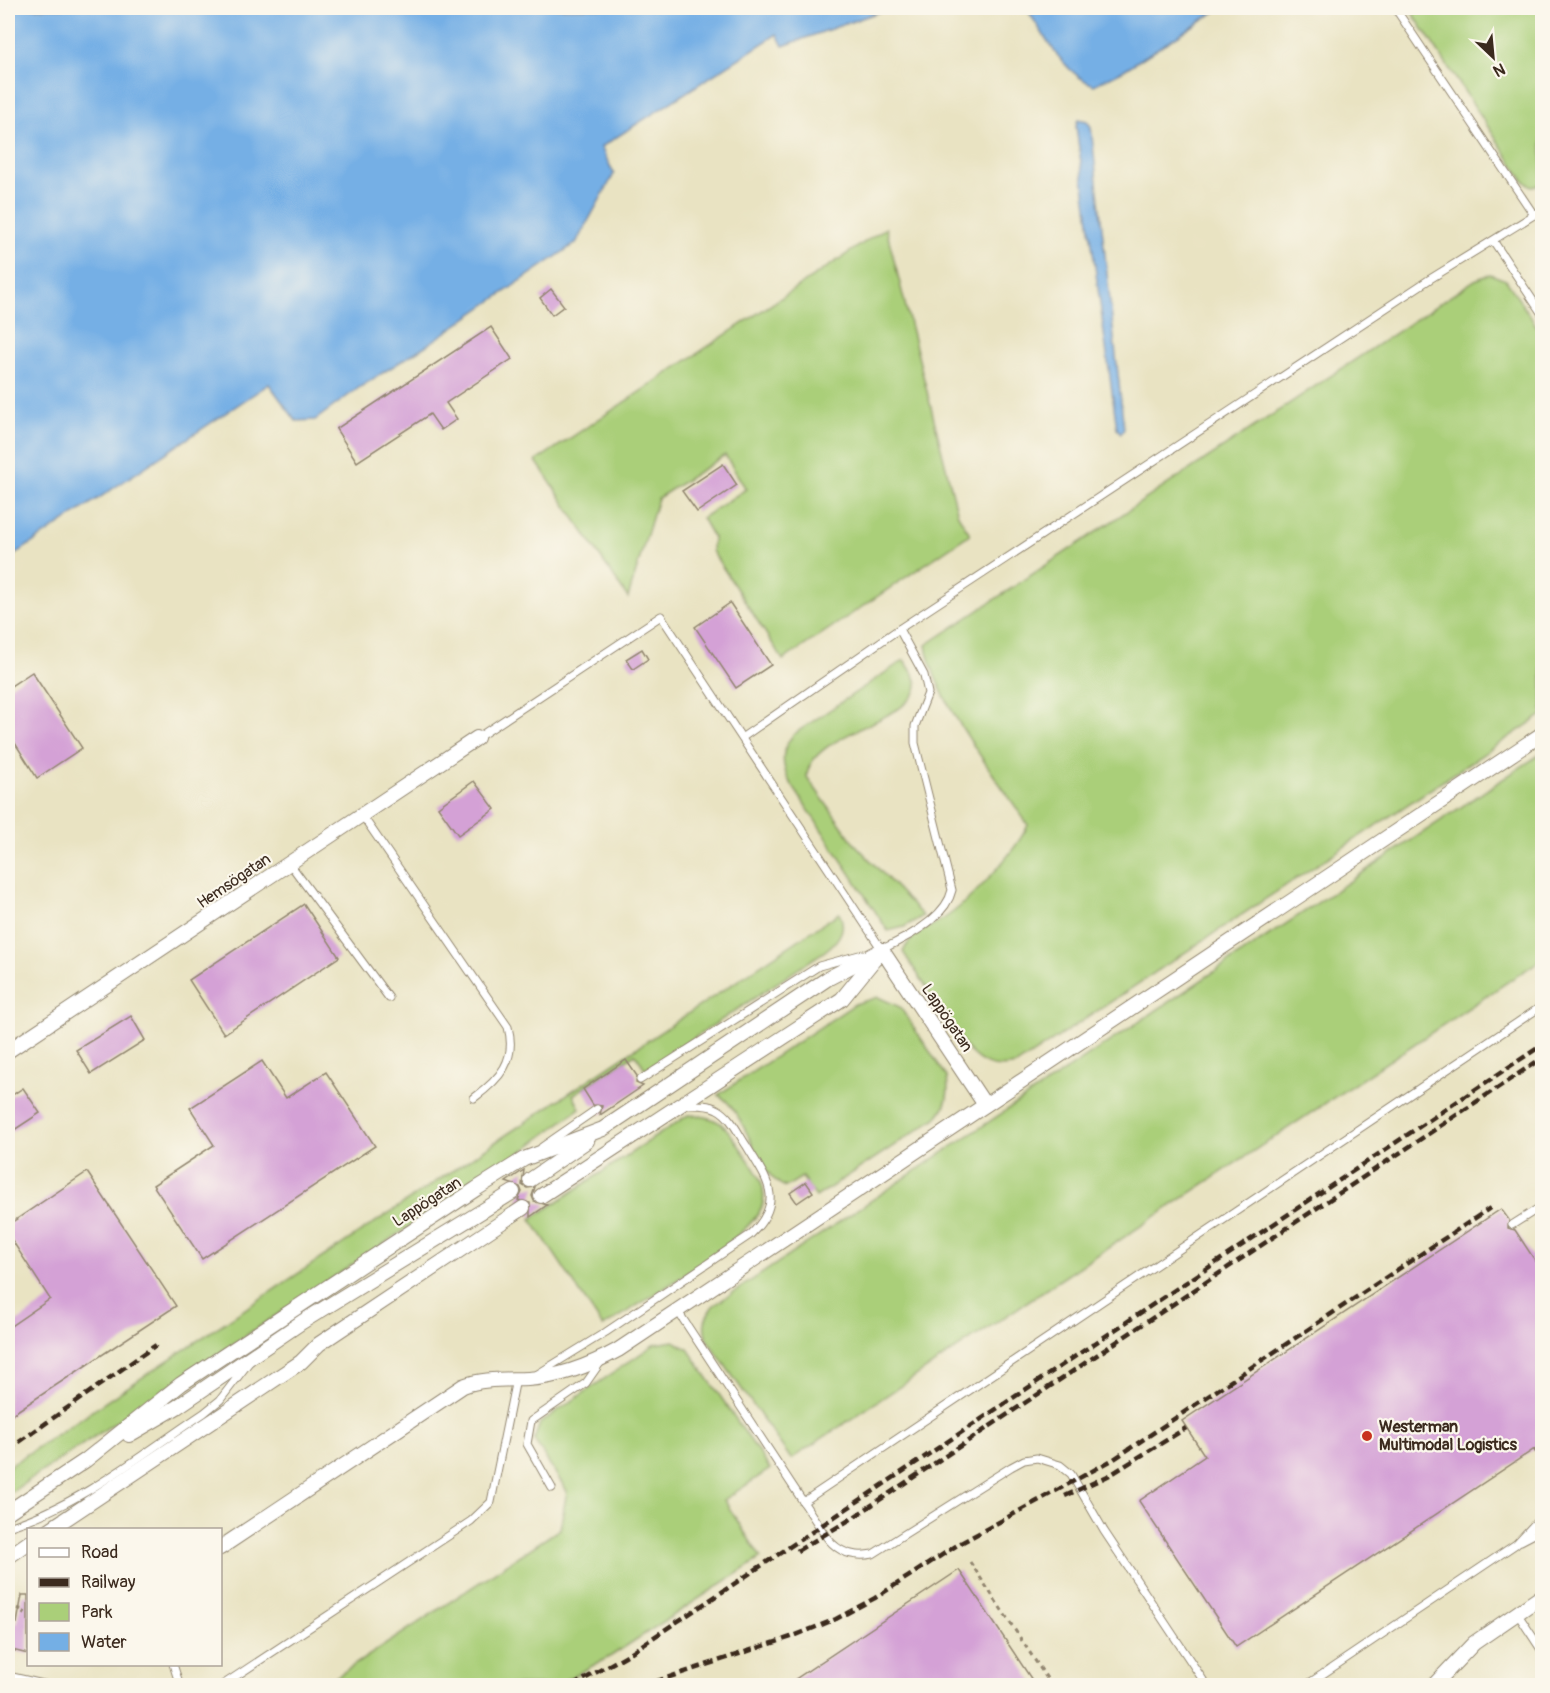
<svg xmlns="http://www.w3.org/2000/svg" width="1550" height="1693" viewBox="0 0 1550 1693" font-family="Pangolin,sans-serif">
<rect width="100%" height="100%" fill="#fbf7ec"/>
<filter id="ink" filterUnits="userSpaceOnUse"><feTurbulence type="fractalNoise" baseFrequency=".0167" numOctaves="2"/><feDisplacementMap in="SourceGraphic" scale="12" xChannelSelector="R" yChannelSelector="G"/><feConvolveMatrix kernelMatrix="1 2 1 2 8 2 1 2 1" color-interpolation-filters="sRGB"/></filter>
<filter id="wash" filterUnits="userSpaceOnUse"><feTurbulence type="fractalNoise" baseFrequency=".008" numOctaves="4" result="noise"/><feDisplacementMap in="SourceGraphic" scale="24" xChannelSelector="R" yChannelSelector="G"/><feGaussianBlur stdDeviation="1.35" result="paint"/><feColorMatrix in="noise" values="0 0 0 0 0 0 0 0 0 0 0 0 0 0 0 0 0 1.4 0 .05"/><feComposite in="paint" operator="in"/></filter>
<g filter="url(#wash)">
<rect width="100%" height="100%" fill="#e9e3c2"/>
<g fill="#aacf79" stroke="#727c4c" stroke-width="1.5">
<polygon points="1409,8 1542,8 1542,184 1533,187 1524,181"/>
<polygon points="886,228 958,515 970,534 783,660 712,551 713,537 702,518 746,489 725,455 658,498 628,598 536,461"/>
<path d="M1490,274L1506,280L1542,334V715L1016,1065C994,1070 982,1065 967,1049L903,952C911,932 933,927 949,915C973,898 1016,851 1028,825C996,776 934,700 926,645L1475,280Z"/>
<path d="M904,660C909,667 917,677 917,685C916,720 808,733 807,777L854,843L923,916L904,927L888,931L788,779C781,761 781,749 794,734Z"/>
<path d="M1542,753V959L791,1459L708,1341C702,1327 704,1318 713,1306Z"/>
<path d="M839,913C848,929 838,941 825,951L646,1070L635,1054L573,1095L580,1108L523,1151L8,1494V1467Z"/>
<path d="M878,997L900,1007L947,1077C949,1094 948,1105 936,1118L816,1197L802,1177L786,1187C756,1177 747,1110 718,1095L855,1004Z"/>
<path d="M688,1115C722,1116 726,1127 744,1153C754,1169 767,1183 763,1203C757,1236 635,1306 603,1327L531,1219Z"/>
<polygon points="674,1341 688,1349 770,1469 724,1500 761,1558 611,1656 556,1685 324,1685 560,1529 567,1491 534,1440 540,1423 655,1344"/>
</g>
<g fill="#74afe5" stroke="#586c82" stroke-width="1.5">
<polygon points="8,8 890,8 783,46 777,34 601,147 614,174 576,243 427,345 360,387 315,420 296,421 269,384 8,559"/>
<path d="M1026,8H1221L1124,70L1094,85C1063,74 1044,34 1026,8Z"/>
<polygon points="1078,119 1087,121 1091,127 1124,429 1121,433 1117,429 1076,126"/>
</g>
<g id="blocks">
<g fill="#d4a1d6">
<polygon points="551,289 564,306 552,315 540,298"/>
<polygon points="491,327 512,359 446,403 457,419 441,430 430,414 357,462 336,429"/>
<polygon points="723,464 737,485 697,512 682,491"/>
<polygon points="730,603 771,665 736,688 695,627"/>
<polygon points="642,649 648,659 633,669 626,659"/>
<polygon points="32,672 82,748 37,778 8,732 8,688"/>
<polygon points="474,781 495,809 458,835 438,807"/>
<polygon points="304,904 339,957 224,1034 189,980"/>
<polygon points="131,1016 145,1040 91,1074 76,1050"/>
<polygon points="626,1060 637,1076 636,1083 643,1086 600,1115 602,1106 593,1105 583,1089"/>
<polygon points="262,1061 286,1098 326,1072 375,1146 202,1259 153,1185 214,1145 190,1108"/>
<polygon points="23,1088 40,1113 8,1134 8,1098"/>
<polygon points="524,1170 522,1185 527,1188 535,1187 532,1196 534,1201 547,1205 530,1217 530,1203 518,1200 522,1192 520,1187 506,1182"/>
<polygon points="87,1172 176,1306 8,1417 8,1328 50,1299 8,1234 8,1225"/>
<polygon points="806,1182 813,1192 797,1203 790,1193"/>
<polygon points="1501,1209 1509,1220 1508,1228 1515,1230 1542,1271 1542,1444 1236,1647 1139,1501 1205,1456 1182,1421"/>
<polygon points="959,1570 1036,1686 785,1686"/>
<polygon points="22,1595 28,1595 28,1654 8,1649 8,1621 17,1623"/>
</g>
</g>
</g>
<g filter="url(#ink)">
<use href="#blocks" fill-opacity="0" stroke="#928670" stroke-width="1.5"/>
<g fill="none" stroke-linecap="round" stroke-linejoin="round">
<defs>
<g id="service">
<polyline points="1395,8 1534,215"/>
<polyline points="1494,242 1542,314"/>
<polyline points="743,737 899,629 1430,279 1542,210"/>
<polyline points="477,738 661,616 882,950"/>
<path d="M362,815L508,1027C517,1060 500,1079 474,1098"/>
<polyline points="290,864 389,998"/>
<path d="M880,950C905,939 946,918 952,890L915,743V726L928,693L924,675L899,629"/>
<polyline points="640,1080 819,966 863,954"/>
<polyline points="542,1147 597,1109"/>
<polyline points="1512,1225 1542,1206"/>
<path d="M677,1310L825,1535C837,1552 853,1558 873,1554L1011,1467L1024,1460L1037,1458L1060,1465L1071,1474L1104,1531L1207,1686"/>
<path d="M536,1375L606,1332L750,1235C786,1201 767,1180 746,1145C738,1133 731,1116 717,1109C708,1104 695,1105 685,1105"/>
<polyline points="552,1488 527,1444 531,1421 586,1383 600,1363"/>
<polyline points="803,1502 1542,1006"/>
<path d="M8,1527C80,1505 141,1455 204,1413L220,1400L250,1361"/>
<polyline points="1521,1541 1542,1530"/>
<polyline points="1517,1613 1542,1651"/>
<polyline points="173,1664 180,1686"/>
<polyline points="8,1676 52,1686"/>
<polyline points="221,1686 471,1521 491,1502 516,1379"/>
<polyline points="1305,1686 1516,1544 1542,1516"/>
</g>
<g id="minor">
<polyline points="882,950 985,1105"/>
<polyline points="8,1051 477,738"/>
<polyline points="530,1180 587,1141"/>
<polyline points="541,1196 842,999 877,956"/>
<polyline points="129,1435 177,1407 302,1322 513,1192"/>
<polyline points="8,1512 86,1460 181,1384 476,1189 524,1159 603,1129 827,979 882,950"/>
<polyline points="49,1530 301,1362 319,1344 523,1208"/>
<path d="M220,1548L463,1386C483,1378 506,1380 528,1379C559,1377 591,1365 618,1350L1542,734"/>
<polyline points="8,1557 28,1543"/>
<polyline points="1433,1686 1474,1643 1542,1596"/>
</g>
</defs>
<use href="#service" stroke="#928670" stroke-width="9"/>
<use href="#minor" stroke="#928670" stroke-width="16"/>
<g stroke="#928670" stroke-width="3" stroke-dasharray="4.5 4.5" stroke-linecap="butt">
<polyline points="1534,1449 1542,1461"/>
<polyline points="970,1562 1052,1686"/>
<polyline points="8,1590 12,1569"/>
<polyline points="8,1607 25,1610 23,1616"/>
</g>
<use href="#service" stroke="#fff" stroke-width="7"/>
<use href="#minor" stroke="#fff" stroke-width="14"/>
<g stroke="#3b2a1e" stroke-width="4.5" stroke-dasharray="9 4.5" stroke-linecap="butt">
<polyline points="8,1450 156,1345"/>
<polyline points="1065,1496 1110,1475 1186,1428"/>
<polyline points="797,1551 851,1519 1542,1058"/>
<polyline points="572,1686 627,1655 722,1592 1542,1045"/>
<polyline points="642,1686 791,1637 836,1619 875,1598 959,1544 1114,1459 1490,1208"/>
</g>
</g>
</g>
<circle fill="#c8321e" stroke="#fbf7ec" stroke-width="2" cx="1367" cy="1436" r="6"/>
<g text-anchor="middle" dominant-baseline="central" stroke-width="4.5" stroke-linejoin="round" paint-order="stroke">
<g font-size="16" fill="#3b2a1e" stroke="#fbf7ec">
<text transform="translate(234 881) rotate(-34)">Hemsögatan</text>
<text transform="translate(947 1018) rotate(56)">Lappögatan</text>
<text transform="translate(427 1202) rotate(-33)">Lappögatan</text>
</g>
<g font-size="16" font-weight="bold" fill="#3b2a1e" stroke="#fbf7ec" text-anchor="start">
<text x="1379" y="1427">Westerman<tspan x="1379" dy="18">Multimodal Logistics</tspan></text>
</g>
</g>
<rect width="1550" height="1693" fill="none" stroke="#fbf7ec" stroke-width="30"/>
<rect x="27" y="1528" width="195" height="138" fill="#fbf7ec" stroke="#aea59a" stroke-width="1.5"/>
<rect x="39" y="1548" width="30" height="9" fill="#ffffff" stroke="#aea59a" stroke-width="1.5"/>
<text x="81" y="1558" font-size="18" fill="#3b2a1e">Road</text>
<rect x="39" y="1578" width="30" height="9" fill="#3b2a1e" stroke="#aea59a" stroke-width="1.5"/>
<text x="81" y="1588" font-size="18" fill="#3b2a1e">Railway</text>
<rect x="39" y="1603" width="30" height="18" fill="#aacf79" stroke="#aea59a" stroke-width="1.5"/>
<text x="81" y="1618" font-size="18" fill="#3b2a1e">Park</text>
<rect x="39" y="1633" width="30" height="18" fill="#74afe5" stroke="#aea59a" stroke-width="1.5"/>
<text x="81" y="1648" font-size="18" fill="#3b2a1e">Water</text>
<g transform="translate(1493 57) rotate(154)" stroke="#fbf7ec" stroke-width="4.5" paint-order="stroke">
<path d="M0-4.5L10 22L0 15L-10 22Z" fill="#3b2a1e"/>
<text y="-9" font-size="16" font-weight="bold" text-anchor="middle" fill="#3b2a1e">N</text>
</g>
</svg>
